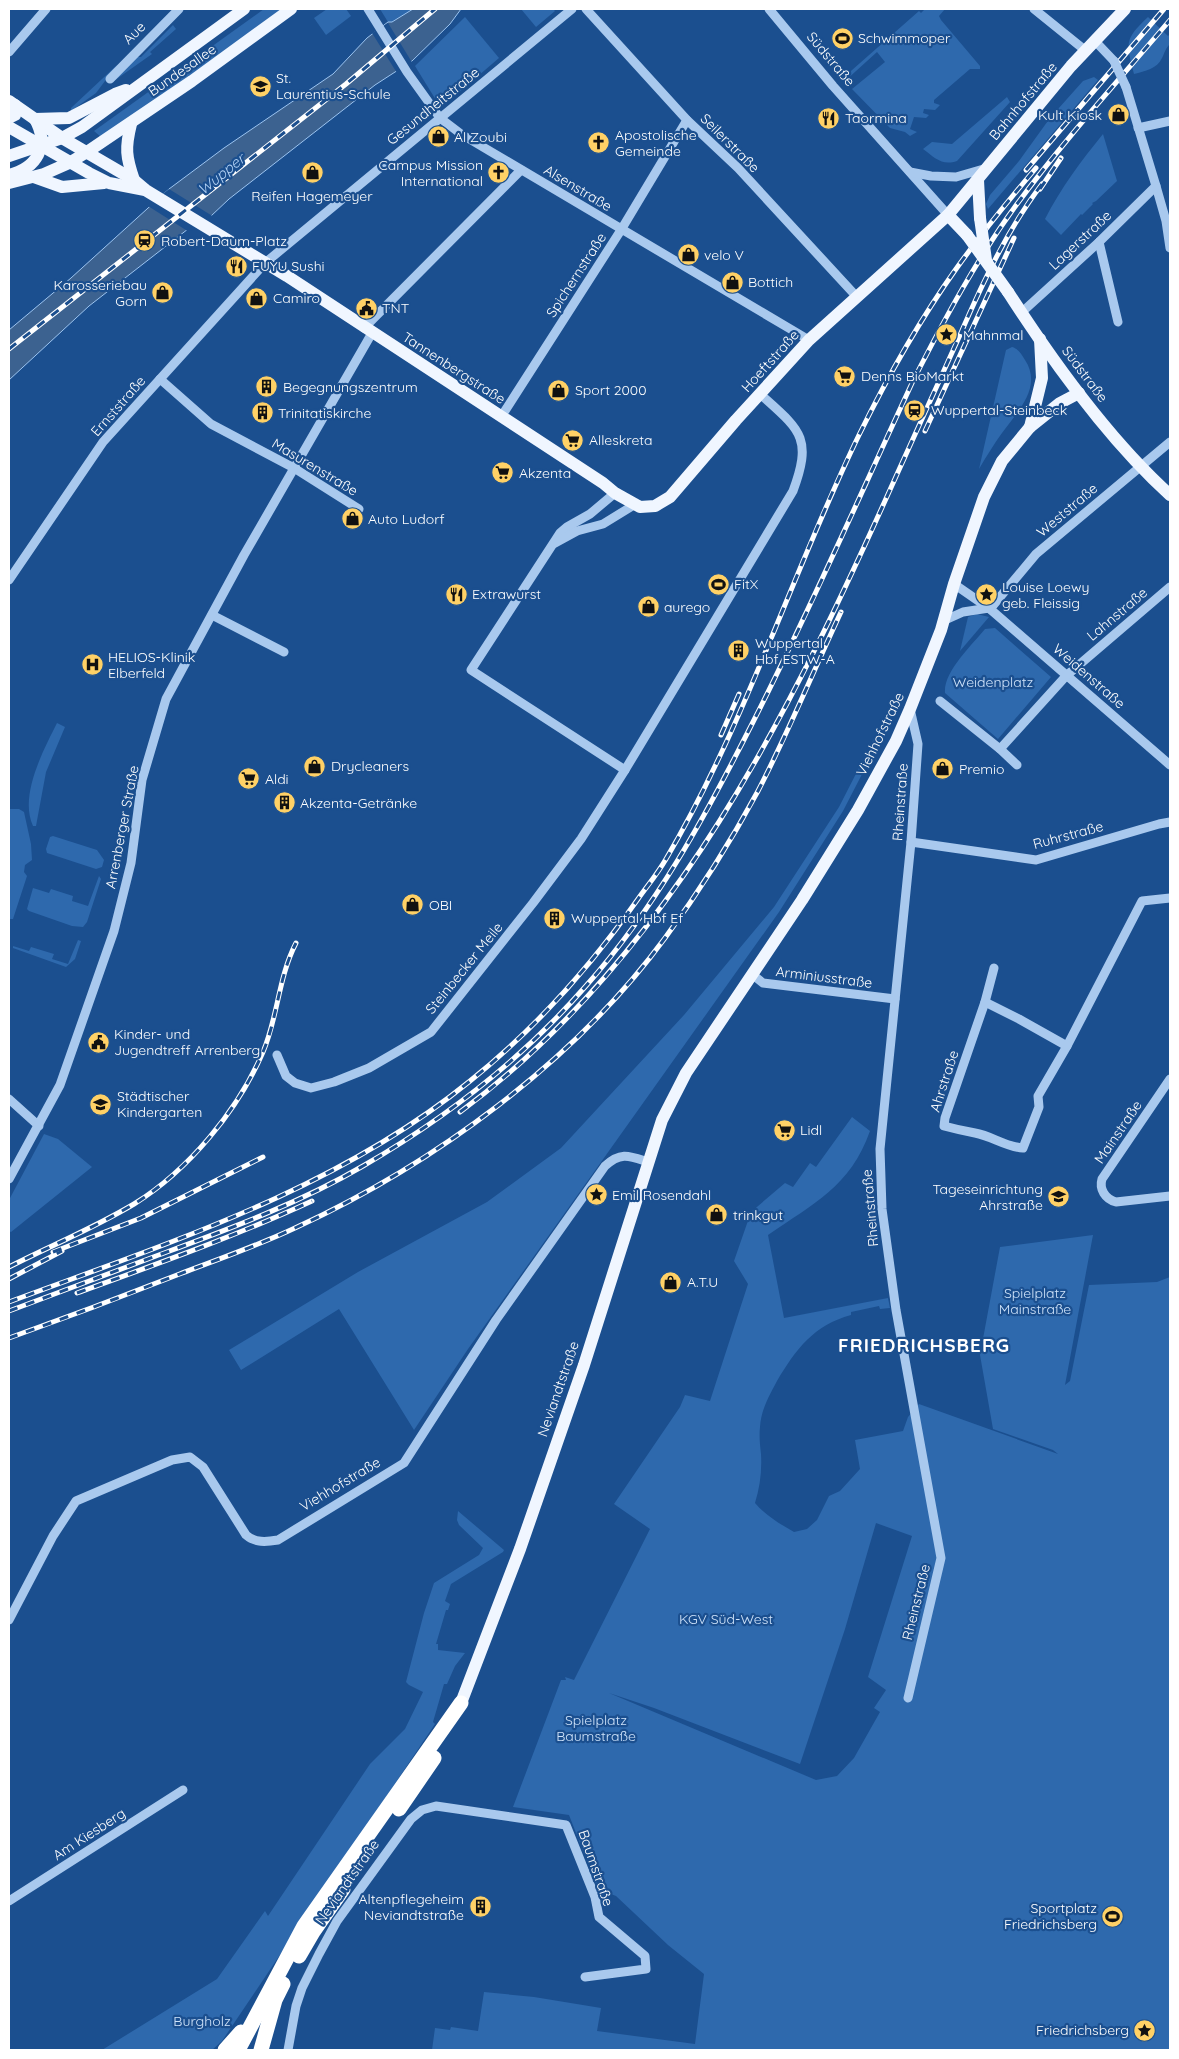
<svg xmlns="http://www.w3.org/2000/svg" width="1179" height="2059" viewBox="0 0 1179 2059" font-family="Quicksand,sans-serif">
<rect width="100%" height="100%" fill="#1b4f8f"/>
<g fill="#2e69ad" fill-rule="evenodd">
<polygon points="264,9 282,9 224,52 101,137 94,131"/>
<polygon points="327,9 346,9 351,16 326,35 314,18"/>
<polygon points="380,9 413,9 392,22 388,22"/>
<polygon points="521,9 553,9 555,11 536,27"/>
<polygon points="925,9 945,9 939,16 941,20 980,66 980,69 970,69 934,100 934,103 940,105 935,110 924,109 923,113 929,115 926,118 914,117 910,129 917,132 910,136 905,132 890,128 852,89 885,62 877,52 845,81 843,78 919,11 921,13"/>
<polygon points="465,17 499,58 443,106 439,105 415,66"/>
<path d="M1148,17L1168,36L1170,34V44C1165,49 1165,52 1162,58C1157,69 1145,71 1134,74C1126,42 1124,40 1148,17Z"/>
<polygon points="173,25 176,29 150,52 152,54 111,83 110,82 136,57 141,57"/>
<polygon points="117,65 96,93 71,111 71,108"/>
<polygon points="1094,77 1098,80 988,209 986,204 990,195 1019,161 1050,118 1083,81"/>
<path d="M1007,97L1010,102L957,161C942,166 935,158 923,149L932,142L952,144Z"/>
<path d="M1103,134L1117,181L1096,201L1092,203L1093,204L1082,215L1081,214L1061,235L1045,219C1061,188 1081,161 1103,134Z"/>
<path d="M1012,347C1019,349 1021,354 1025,360C1043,387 1017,412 1002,433C994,444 986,457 979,469L1006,350Z"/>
<polygon points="977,614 989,617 960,651 968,617"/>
<path d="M995,628L1051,677L998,739L945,693C943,672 972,645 985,629Z"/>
<polygon points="887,713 892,716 843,811 779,912 468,1349 414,1430 339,1309 241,1370 229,1350 358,1272 487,1202 561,1148 684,1015 774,907 839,807"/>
<path d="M57,723L65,727L46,772L36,826H33C19,796 43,751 57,723Z"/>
<polygon points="9,809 19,809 24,812 31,844 32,860 25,865 24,872 27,876 13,919 9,919"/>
<polygon points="53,836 97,850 104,860 102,867 96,869 47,853 46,849 50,837"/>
<polygon points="99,876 101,879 87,922 83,927 72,926 29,911 27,909 33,888 49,893 51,889 73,896 72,901 88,906"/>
<polygon points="78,940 81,941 75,959 66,967 13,948 13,946 29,951 31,947 54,954 52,959 68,964"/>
<path d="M852,1117L870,1131C850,1187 814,1203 768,1235L784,1318L888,1298L890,1308L880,1309L879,1306L851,1312V1315C814,1325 796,1349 777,1381C769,1396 761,1410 760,1427C759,1436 760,1445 761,1454C762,1471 760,1487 755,1503C765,1515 780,1524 794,1532L807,1529L817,1520L829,1496L840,1491L860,1469L855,1440L903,1431L908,1417L919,1404L1058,1454L1053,1450L993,1429L980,1355L1000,1247L1093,1235L1065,1385L1070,1381L1089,1285L1157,1282L1170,1277V2050H432L435,2028L450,2030L451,2027L478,2031L484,1992L534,1997L601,2008L597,2031L695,2044L704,1974L668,1945L616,1896L598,1889L569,1815L513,1807L561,1680H566L565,1677L574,1680L650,1529L614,1504L680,1407L685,1395L710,1401L748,1284L734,1261L751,1212L785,1183L793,1187L810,1163L816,1167ZM876,1523L912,1536L868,1677L886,1690L874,1708L880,1712L854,1758L837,1776L816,1780L609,1693L654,1708L800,1764L845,1629Z"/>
<polygon points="44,1134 58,1139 92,1167 11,1232 9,1231 9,1200"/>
<polygon points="458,1511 504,1550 503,1552 451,1584 445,1601 450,1604 448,1610 446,1610 436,1644 438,1644 438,1650 465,1653 455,1666 447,1684 444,1684 433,1722 435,1724 222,2041 212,2050 102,2050 217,1979 265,1911 268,1916 370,1764 405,1729 423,1692 409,1685 406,1682 424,1613 434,1583 479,1555 483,1548 459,1525 457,1520"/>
</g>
<polygon fill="#3c6290" stroke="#9cc4f0" points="413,9 461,9 450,24 412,61 375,85 229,199 211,216 188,229 89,306 9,380 9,330 71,278 169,189 224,148 333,74 367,38 388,22 392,22"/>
<g fill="#1b4f8f">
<polygon points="388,23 413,64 397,73 372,33"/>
<polygon points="169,189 214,217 189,232 148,206"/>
</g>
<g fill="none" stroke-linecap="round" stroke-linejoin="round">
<g stroke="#a9c9ee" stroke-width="9">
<polyline points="368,9 407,72 440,118 461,134 809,340"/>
<polyline points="586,9 687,120 738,168 856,296"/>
<polyline points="769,9 833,86 948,215"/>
<polyline points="1034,9 1086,51"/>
<polyline points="1095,41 1114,61"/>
<polyline points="9,52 46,9"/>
<polyline points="110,79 179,9"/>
<polyline points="1126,87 1156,186 1166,221 1170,248"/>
<polyline points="1138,128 1170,121"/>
<polyline points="910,172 931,176 956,177 987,168"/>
<polyline points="1099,242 1118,322"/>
<polyline points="1021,313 1099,242 1156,186"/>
<polyline points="364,328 521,170"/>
<polyline points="160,379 211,424 294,468 359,509"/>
<polyline points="501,417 621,230 687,120"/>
<polyline points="615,493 590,514 567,527 560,533 471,670 625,770"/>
<polyline points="555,543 577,531 603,524 634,505"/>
<polyline points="9,580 103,442 265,263 572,9"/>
<polyline points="954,584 990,609 1170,765"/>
<polyline points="990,609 1036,554 1170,442"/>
<polyline points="212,615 284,652"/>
<polyline points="943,621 963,612 989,608"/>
<polyline points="940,701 1000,749 1017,765"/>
<polyline points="1000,749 1066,676 1170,587"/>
<polyline points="911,842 1036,860 1159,824 1170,822"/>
<path d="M994,968L985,1002L945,1118L944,1126C955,1129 964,1131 975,1133C992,1136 1006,1147 1023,1148L1039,1107L1038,1096L1067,1046L1142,901L1170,898"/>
<polyline points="753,975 763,983 895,999"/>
<polyline points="985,1002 1019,1019 1067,1046"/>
<path d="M277,1055L286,1076L295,1083L311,1088L334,1082L369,1068L431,1032L533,903L581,839L625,770L793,491C813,437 800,430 760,394"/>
<path d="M1170,1079L1102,1179C1099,1189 1105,1199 1116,1202L1170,1196"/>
<polyline points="9,1099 39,1126"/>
<polyline points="9,1179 60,1085 114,931 131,863 142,780 166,699 244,555 372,333"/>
<path d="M9,1620L53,1536L76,1501L172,1460L190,1457L203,1467L246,1535C255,1543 266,1542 278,1540L404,1463L496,1320L605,1166C621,1151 630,1156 648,1162"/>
<polyline points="908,1698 941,1558 896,1310 882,1209 880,1149 911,842 918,744 910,709"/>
<polyline points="9,1901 183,1790"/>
<polyline points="288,2050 296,2006 302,1988 319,1954 337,1921 411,1819 422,1810 436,1806 566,1825 595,1897 599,1917 645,1956 646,1969 585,1977"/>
</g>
<g stroke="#f0f6ff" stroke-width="12">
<polyline points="9,101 62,138 134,180 147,191 287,276 603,483 615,493 640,507 655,506 670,497 736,420 809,340 948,215 1071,66 1125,9"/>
<polyline points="9,118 15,115 15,105"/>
<polyline points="35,119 69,118 115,94 126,90"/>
<path d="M131,124C125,148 126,157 134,180"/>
<polyline points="9,127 89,173 109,183 145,190"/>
<polyline points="9,156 62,138 82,127 244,9"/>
<path d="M9,175C37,168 50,146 35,119"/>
<polyline points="34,177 62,187 104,183"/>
<polyline points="978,180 980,218"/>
<polyline points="9,183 44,174 69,163 87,152 192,81 291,9"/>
<polyline points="948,215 967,235"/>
<path d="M1008,292C1053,362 1108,439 1170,495"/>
<polyline points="1030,427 1042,378 1040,339"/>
<polyline points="461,1703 520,1549 584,1365 662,1120 686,1073 802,900 858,810 896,741 910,709 941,630 954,584 984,497 1002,461 1030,427 1060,403 1079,393"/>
</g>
<g stroke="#fff" stroke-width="15">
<polyline points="399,1809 434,1758"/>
<polyline points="299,1956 313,1932 343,1889"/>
<polyline points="225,2050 241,2032"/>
<polyline points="238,2050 304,1926 461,1703"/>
<polyline points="261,2050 275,2000 283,1984"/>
</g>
<defs>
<g id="rail">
<polyline points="1026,170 1164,9"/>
<polyline points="1040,189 1061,158"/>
<polyline points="9,349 346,84 435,9"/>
<polyline points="925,431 1014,238"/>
<polyline points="721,735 739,694"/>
<path d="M460,1112C672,956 793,707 898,472C919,426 939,381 960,335C983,282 1007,230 1042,184"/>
<polyline points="53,1252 141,1218 263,1157"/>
<path d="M9,1267C50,1246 94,1228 134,1204C189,1170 238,1110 263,1052C278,1017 278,978 296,943"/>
<polyline points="9,1279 62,1251"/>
<path d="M77,1293C157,1264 236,1236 312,1201"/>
<path d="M9,1302C168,1243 336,1190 470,1081C535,1029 591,966 638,899C648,885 658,873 666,859C745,725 791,575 859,435C887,378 919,321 956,269C981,234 1008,201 1036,168"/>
<path d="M9,1311C58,1293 107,1274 156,1256C226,1230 298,1204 363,1166C446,1118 522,1059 585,987C657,906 705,817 753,722C810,610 860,495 913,381C944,320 976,260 1017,204C1064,140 1118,81 1170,20"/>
<path d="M9,1338C65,1318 121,1297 177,1275C216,1260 257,1246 295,1228C434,1164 574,1062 665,938C699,892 731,841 758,791C788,733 813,672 841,612"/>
</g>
</defs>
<use href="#rail" stroke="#fff" stroke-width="5"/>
<use href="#rail" stroke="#1b4f8f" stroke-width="3" stroke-dasharray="9" stroke-linecap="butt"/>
<polyline stroke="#a9c9ee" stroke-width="9" points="1114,61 1126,87"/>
<g stroke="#f0f6ff" stroke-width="12">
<polyline points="980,218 986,260"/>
<polyline points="967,235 1008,292"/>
</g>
</g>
<defs>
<symbol id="stadium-disc" viewBox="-11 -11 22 22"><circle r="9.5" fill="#ffd166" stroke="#1b4f8f"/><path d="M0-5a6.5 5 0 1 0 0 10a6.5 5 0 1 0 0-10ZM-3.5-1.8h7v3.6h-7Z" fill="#111"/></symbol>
<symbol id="school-disc" viewBox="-11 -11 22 22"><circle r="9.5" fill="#ffd166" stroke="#1b4f8f"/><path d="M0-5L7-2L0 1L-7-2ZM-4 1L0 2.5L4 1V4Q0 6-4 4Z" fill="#111"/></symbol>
<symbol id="shop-disc" viewBox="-11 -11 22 22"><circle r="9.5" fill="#ffd166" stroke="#1b4f8f"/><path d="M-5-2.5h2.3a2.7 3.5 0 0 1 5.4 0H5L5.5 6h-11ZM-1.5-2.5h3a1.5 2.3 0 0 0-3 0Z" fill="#111"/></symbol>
<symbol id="restaurant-disc" viewBox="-11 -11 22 22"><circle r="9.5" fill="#ffd166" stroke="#1b4f8f"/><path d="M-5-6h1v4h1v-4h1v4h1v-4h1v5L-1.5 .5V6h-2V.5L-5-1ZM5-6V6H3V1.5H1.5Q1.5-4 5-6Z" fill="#111"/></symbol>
<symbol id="church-disc" viewBox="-11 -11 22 22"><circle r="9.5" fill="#ffd166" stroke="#1b4f8f"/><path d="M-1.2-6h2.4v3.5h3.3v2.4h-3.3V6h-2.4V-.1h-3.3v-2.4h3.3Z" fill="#111"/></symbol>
<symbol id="station-disc" viewBox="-11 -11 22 22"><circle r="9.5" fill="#ffd166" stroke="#1b4f8f"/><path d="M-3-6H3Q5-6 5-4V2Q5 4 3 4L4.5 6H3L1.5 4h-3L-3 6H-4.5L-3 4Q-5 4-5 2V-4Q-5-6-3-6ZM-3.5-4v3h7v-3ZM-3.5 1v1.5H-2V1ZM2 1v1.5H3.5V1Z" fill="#111"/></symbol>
<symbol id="civic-disc" viewBox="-11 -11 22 22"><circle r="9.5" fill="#ffd166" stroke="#1b4f8f"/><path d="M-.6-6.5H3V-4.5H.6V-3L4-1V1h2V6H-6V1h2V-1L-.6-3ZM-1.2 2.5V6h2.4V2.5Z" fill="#111"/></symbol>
<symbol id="sight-disc" viewBox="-11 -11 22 22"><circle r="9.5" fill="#ffd166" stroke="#1b4f8f"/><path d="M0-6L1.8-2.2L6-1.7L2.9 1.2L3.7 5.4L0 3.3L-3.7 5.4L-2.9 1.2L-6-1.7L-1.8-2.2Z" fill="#111"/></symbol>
<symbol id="supermarket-disc" viewBox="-11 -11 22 22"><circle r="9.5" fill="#ffd166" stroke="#1b4f8f"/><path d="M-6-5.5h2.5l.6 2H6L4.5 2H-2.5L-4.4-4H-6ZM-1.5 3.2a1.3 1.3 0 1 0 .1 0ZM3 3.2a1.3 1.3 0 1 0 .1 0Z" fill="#111"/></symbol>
<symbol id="building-disc" viewBox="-11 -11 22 22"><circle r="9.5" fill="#ffd166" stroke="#1b4f8f"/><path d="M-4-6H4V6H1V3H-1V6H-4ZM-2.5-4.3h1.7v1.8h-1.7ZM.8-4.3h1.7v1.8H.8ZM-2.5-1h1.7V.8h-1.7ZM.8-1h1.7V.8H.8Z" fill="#111"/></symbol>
<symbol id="hospital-disc" viewBox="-11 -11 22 22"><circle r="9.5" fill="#ffd166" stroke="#1b4f8f"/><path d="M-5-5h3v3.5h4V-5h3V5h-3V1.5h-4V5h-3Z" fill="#111"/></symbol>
</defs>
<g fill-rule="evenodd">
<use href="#stadium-disc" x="830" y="26" width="25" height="25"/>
<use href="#school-disc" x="248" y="74" width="25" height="25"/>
<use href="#shop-disc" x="1106" y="102" width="25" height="25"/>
<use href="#restaurant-disc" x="816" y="106" width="25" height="25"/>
<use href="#shop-disc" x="426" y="124" width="25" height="25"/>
<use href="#church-disc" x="586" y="130" width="25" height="25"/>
<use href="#shop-disc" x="300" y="160" width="25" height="25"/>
<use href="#church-disc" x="486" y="160" width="25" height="25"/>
<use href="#station-disc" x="132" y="228" width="25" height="25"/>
<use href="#shop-disc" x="676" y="242" width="25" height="25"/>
<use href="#restaurant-disc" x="224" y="254" width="25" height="25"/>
<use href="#shop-disc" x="720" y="270" width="25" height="25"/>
<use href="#shop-disc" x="150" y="280" width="25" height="25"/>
<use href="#shop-disc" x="244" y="286" width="25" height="25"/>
<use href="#civic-disc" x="354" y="296" width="25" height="25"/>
<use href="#sight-disc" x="934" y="322" width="25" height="25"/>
<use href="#supermarket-disc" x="832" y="364" width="25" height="25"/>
<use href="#building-disc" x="254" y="374" width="25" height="25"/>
<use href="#shop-disc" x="546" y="378" width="25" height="25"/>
<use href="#station-disc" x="902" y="398" width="25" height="25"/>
<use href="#building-disc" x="250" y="400" width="25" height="25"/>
<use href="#supermarket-disc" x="560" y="428" width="25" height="25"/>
<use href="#supermarket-disc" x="490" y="460" width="25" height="25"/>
<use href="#shop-disc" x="340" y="506" width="25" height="25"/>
<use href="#stadium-disc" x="706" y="572" width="25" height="25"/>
<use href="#restaurant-disc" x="444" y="582" width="25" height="25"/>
<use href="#sight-disc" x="974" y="582" width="25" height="25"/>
<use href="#shop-disc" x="636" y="594" width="25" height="25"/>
<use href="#building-disc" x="726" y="638" width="25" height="25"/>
<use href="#hospital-disc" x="80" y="652" width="25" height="25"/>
<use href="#shop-disc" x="302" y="754" width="25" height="25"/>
<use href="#shop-disc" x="930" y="756" width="25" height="25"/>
<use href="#supermarket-disc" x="236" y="766" width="25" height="25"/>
<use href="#building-disc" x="272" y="790" width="25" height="25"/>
<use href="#shop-disc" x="400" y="892" width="25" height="25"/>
<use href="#building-disc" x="542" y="906" width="25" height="25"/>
<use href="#civic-disc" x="86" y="1030" width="25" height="25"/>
<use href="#school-disc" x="88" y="1092" width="25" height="25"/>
<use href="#supermarket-disc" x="772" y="1118" width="25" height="25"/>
<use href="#sight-disc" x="584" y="1182" width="25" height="25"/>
<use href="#school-disc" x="1046" y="1184" width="25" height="25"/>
<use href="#shop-disc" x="704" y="1202" width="25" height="25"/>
<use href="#shop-disc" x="658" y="1270" width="25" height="25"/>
<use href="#building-disc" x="468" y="1894" width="25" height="25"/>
<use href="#stadium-disc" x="1100" y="1904" width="25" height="25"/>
<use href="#sight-disc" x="1132" y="2018" width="25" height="25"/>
</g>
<g text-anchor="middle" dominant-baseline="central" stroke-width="4.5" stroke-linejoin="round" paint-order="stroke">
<g font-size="14" fill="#fff" stroke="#1b4f8f">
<text transform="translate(134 33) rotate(-45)">Aue</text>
<text transform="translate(831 59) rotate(50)">Südstraße</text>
<text transform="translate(182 70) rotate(-35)">Bundesallee</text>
<text transform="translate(1023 101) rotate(-50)">Bahnhofstraße</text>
<text transform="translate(433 106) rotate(-39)">Gesundheitstraße</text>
<text transform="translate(730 143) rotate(45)">Seilerstraße</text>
<text transform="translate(578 188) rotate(31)">Alsenstraße</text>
<text transform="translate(1080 240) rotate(-43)">Lagerstraße</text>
<text transform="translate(576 275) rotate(-57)">Spichernstraße</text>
<text transform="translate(770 361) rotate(-48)">Hoeftstraße</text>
<text transform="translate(454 368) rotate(33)">Tannenbergstraße</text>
<text transform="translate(1085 374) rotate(53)">Südstraße</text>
<text transform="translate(118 406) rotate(-49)">Ernststraße</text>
<text transform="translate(315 467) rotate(31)">Masurenstraße</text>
<text transform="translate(1067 510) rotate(-40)">Weststraße</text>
<text transform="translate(1117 614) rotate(-40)">Lahnstraße</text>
<text transform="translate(1089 676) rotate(41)">Weidenstraße</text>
<text transform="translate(880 734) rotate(-64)">Viehhofstraße</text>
<text transform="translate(900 802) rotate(-86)">Rheinstraße</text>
<text transform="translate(122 827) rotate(-79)">Arrenberger Straße</text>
<text transform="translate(1068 835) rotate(-15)">Ruhrstraße</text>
<text transform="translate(464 968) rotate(-51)">Steinbecker Meile</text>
<text transform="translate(824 977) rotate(7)">Arminiusstraße</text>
<text transform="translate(944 1081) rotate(-72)">Ahrstraße</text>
<text transform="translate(1118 1132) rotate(-56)">Mainstraße</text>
<text transform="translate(870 1208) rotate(-95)">Rheinstraße</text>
<text transform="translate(558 1389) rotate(-71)">Neviandtstraße</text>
<text transform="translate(340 1484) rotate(-31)">Viehhofstraße</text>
<text transform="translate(916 1602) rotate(-76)">Rheinstraße</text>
<text transform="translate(89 1834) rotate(-33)">Am Kiesberg</text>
<text transform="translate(596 1868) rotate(71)">Baumstraße</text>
<text transform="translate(347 1882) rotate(-55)">Neviandtstraße</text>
</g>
<g font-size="14" fill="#fff" stroke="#1b4f8f" text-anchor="start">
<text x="858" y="38">Schwimmoper</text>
<text x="276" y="78">St.<tspan x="276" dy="16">Laurentius-Schule</tspan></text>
<text x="1102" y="115" text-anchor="end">Kult Kiosk</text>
<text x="845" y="118">Taormina</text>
<text x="615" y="135">Apostolische<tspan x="615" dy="16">Gemeinde</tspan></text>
<text x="454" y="137">Al Zoubi</text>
<text x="483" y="165" text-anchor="end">Campus Mission<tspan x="483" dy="16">International</tspan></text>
<text x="312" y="196" text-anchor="middle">Reifen Hagemeyer</text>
<text x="161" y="241">Robert-Daum-Platz</text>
<text x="704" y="255">velo V</text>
<text x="252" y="266">FUYU Sushi</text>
<text x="748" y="282">Bottich</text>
<text x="147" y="285" text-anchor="end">Karosseriebau<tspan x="147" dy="16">Gorn</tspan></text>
<text x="273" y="298">Camiro</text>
<text x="382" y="308">TNT</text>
<text x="963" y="335">Mahnmal</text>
<text x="861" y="376">Denns BioMarkt</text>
<text x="283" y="387">Begegnungszentrum</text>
<text x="575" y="390">Sport 2000</text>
<text x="931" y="410">Wuppertal-Steinbeck</text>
<text x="278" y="413">Trinitatiskirche</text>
<text x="589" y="440">Alleskreta</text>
<text x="519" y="473">Akzenta</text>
<text x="368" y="519">Auto Ludorf</text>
<text x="734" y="584">FitX</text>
<text x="1002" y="587">Louise Loewy<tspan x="1002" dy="16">geb. Fleissig</tspan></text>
<text x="472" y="594">Extrawurst</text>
<text x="664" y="607">aurego</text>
<text x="755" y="643">Wuppertal<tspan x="755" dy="16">Hbf ESTW-A</tspan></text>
<text x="108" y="657">HELIOS-Klinik<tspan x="108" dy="16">Elberfeld</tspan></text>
<text x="331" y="766">Drycleaners</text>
<text x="959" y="769">Premio</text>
<text x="265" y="779">Aldi</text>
<text x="300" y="803">Akzenta-Getränke</text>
<text x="429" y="905">OBI</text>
<text x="571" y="918">Wuppertal Hbf Ef</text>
<text x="114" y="1034">Kinder- und<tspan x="114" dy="16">Jugendtreff Arrenberg</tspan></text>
<text x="117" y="1096">Städtischer<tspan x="117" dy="16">Kindergarten</tspan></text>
<text x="800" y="1130">Lidl</text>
<text x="1043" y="1189" text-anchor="end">Tageseinrichtung<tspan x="1043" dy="16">Ahrstraße</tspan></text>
<text x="612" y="1195">Emil Rosendahl</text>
<text x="733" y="1215">trinkgut</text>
<text x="687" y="1282">A.T.U</text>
<text x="464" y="1899" text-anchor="end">Altenpflegeheim<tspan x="464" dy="16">Neviandtstraße</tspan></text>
<text x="1097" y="1908" text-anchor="end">Sportplatz<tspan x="1097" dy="16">Friedrichsberg</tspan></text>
<text x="1129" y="2030" text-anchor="end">Friedrichsberg</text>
</g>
<g font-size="14" fill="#cfe3fa" stroke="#1b4f8f">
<text x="993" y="682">Weidenplatz</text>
<text x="1035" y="1293">Spielplatz<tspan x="1035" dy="16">Mainstraße</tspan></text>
<text x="726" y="1619">KGV Süd-West</text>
<text x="596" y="1720">Spielplatz<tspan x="596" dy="16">Baumstraße</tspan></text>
<text x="202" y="2021">Burgholz</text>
</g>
<g font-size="15" font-style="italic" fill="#b5d3f5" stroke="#1b4f8f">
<text transform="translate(221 174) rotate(-39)">Wupper</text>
</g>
<g font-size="19" font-weight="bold" letter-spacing="1" fill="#fff" stroke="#1b4f8f">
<text x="924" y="1345">FRIEDRICHSBERG</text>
</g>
</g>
<rect width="1179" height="2059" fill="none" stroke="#ffffff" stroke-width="20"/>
</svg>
